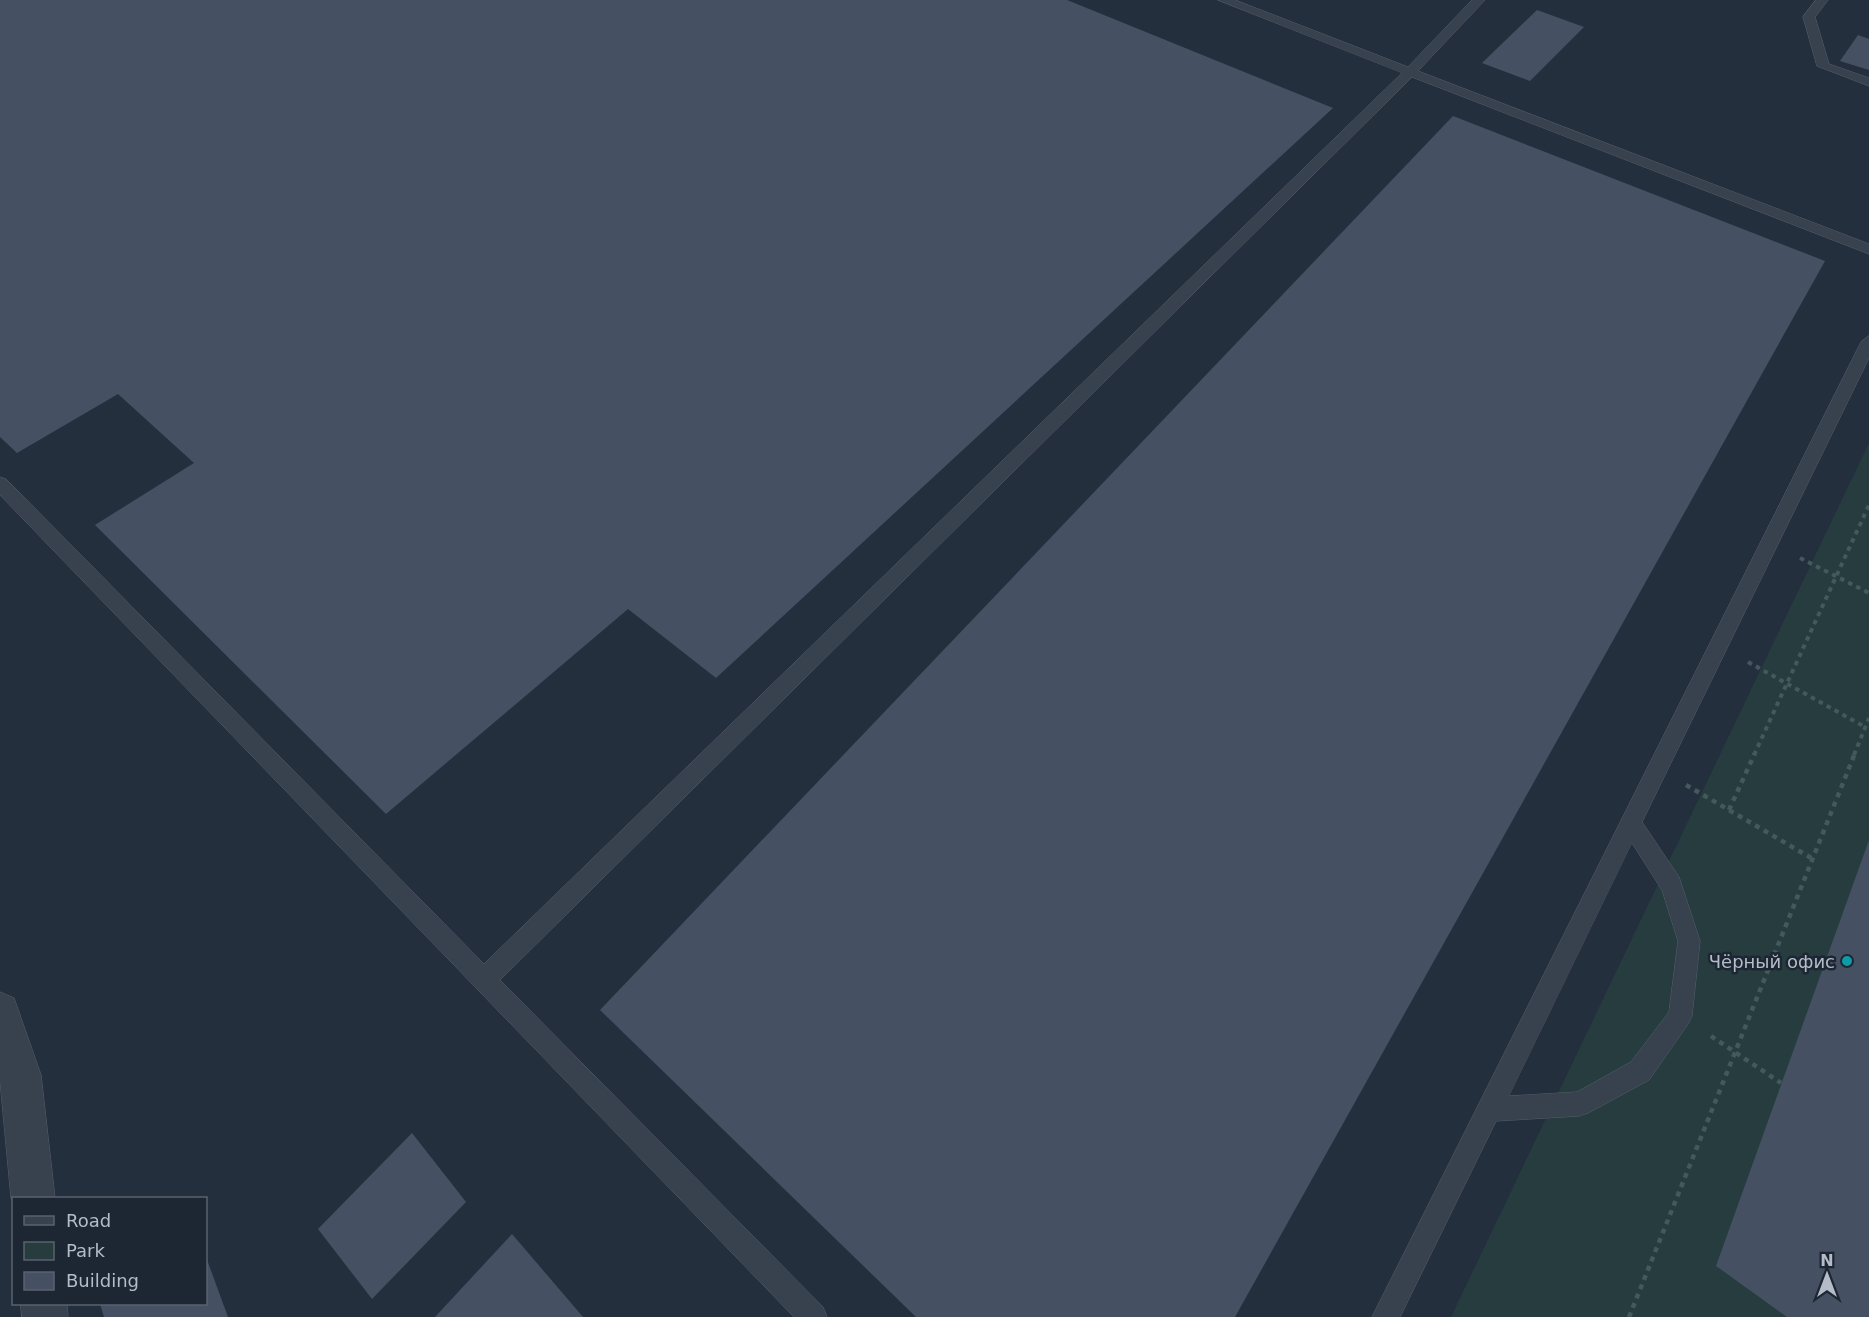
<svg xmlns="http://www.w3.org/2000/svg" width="1869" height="1317" viewBox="0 0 1869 1317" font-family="'DejaVu Sans',sans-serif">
<rect width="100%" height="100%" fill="#242f3e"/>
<polygon fill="#263c3f" points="1869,443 1869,1317 1451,1317"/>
<g fill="#455162">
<polygon points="0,0 1067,0 1333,108 716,678 628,609 386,814 95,525 194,463 118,394 17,453 0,437"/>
<polygon points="1537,10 1584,27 1530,81 1482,63"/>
<polygon points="1858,35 1869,39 1869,70 1840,61"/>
<polygon points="1453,116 1825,261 1235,1317 916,1317 600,1010"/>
<polygon points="1869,840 1869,1317 1787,1317 1716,1266"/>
<polygon points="412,1133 466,1202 372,1299 318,1229"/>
<polygon points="512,1234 583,1317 435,1317"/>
<polygon points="206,1257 228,1317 104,1317 100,1304 206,1304"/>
</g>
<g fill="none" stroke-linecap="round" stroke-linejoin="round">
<defs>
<g id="lane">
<polygon points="1218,0 1235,0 1408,67 1472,0 1485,0 1418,71 1869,244 1869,254 1412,77 500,980 823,1307 827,1317 794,1317 0,495 0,477 6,479 484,964 1402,73"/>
<polygon points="1816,0 1828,0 1815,17 1829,64 1869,78 1869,86 1817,66 1803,17"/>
<path d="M1869,336V358L1642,822L1679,877L1700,941L1692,1016L1688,1024L1649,1080L1588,1113L1579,1116L1496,1121L1400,1317H1372L1861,342ZM1632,843L1662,890L1678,941L1669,1012L1631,1062L1577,1092L1509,1096Z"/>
</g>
<g id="street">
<polygon points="0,992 14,998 41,1075 55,1198 14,1198 14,1203 11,1198 0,1081"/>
<polygon points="21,1304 67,1304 68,1317 22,1317"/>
</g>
</defs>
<use href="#lane" stroke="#565f6c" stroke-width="1"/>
<use href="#street" stroke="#565f6c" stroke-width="1"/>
<g stroke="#44595c" stroke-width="4" stroke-dasharray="4.5 4.5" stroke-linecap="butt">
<polyline points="1800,558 1869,593"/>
<polyline points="1748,662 1865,727"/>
<polyline points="1754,755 1869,505"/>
<polyline points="1854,755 1869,718"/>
</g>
<g stroke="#44595c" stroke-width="4.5" stroke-dasharray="5 5" stroke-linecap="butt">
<polyline points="1686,785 1813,859"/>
<polyline points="1729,810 1755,753"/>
<polyline points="1711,1036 1781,1083"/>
<polyline points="1629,1317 1855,753"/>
</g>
<use href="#lane" fill="#38414e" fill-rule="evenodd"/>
<use href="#street" fill="#38414e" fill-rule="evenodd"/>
</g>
<circle fill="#0f9aa8" stroke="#1d2633" stroke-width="2" cx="1847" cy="961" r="6"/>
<g text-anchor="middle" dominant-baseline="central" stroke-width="5" stroke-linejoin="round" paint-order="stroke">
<g font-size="18" fill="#b4bcc9" stroke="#1d2633" text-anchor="end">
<text x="1835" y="961">Чёрный офис</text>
</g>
</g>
<rect x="12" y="1197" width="195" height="108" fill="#1d2633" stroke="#59626f" stroke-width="1.5"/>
<rect x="24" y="1216" width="30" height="9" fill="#38414e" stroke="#59626f" stroke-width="1.5"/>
<text x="66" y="1227" font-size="18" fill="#b4bcc9">Road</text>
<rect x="24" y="1242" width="30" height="18" fill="#263c3f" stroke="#59626f" stroke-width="1.5"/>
<text x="66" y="1257" font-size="18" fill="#b4bcc9">Park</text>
<rect x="24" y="1272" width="30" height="18" fill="#455162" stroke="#59626f" stroke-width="1.5"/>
<text x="66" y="1287" font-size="18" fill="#b4bcc9">Building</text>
<g transform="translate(1827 1275)" stroke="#1d2633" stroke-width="4.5" paint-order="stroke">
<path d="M0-4.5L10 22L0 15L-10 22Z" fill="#b4bcc9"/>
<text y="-9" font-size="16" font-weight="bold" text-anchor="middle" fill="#b4bcc9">N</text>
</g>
</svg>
